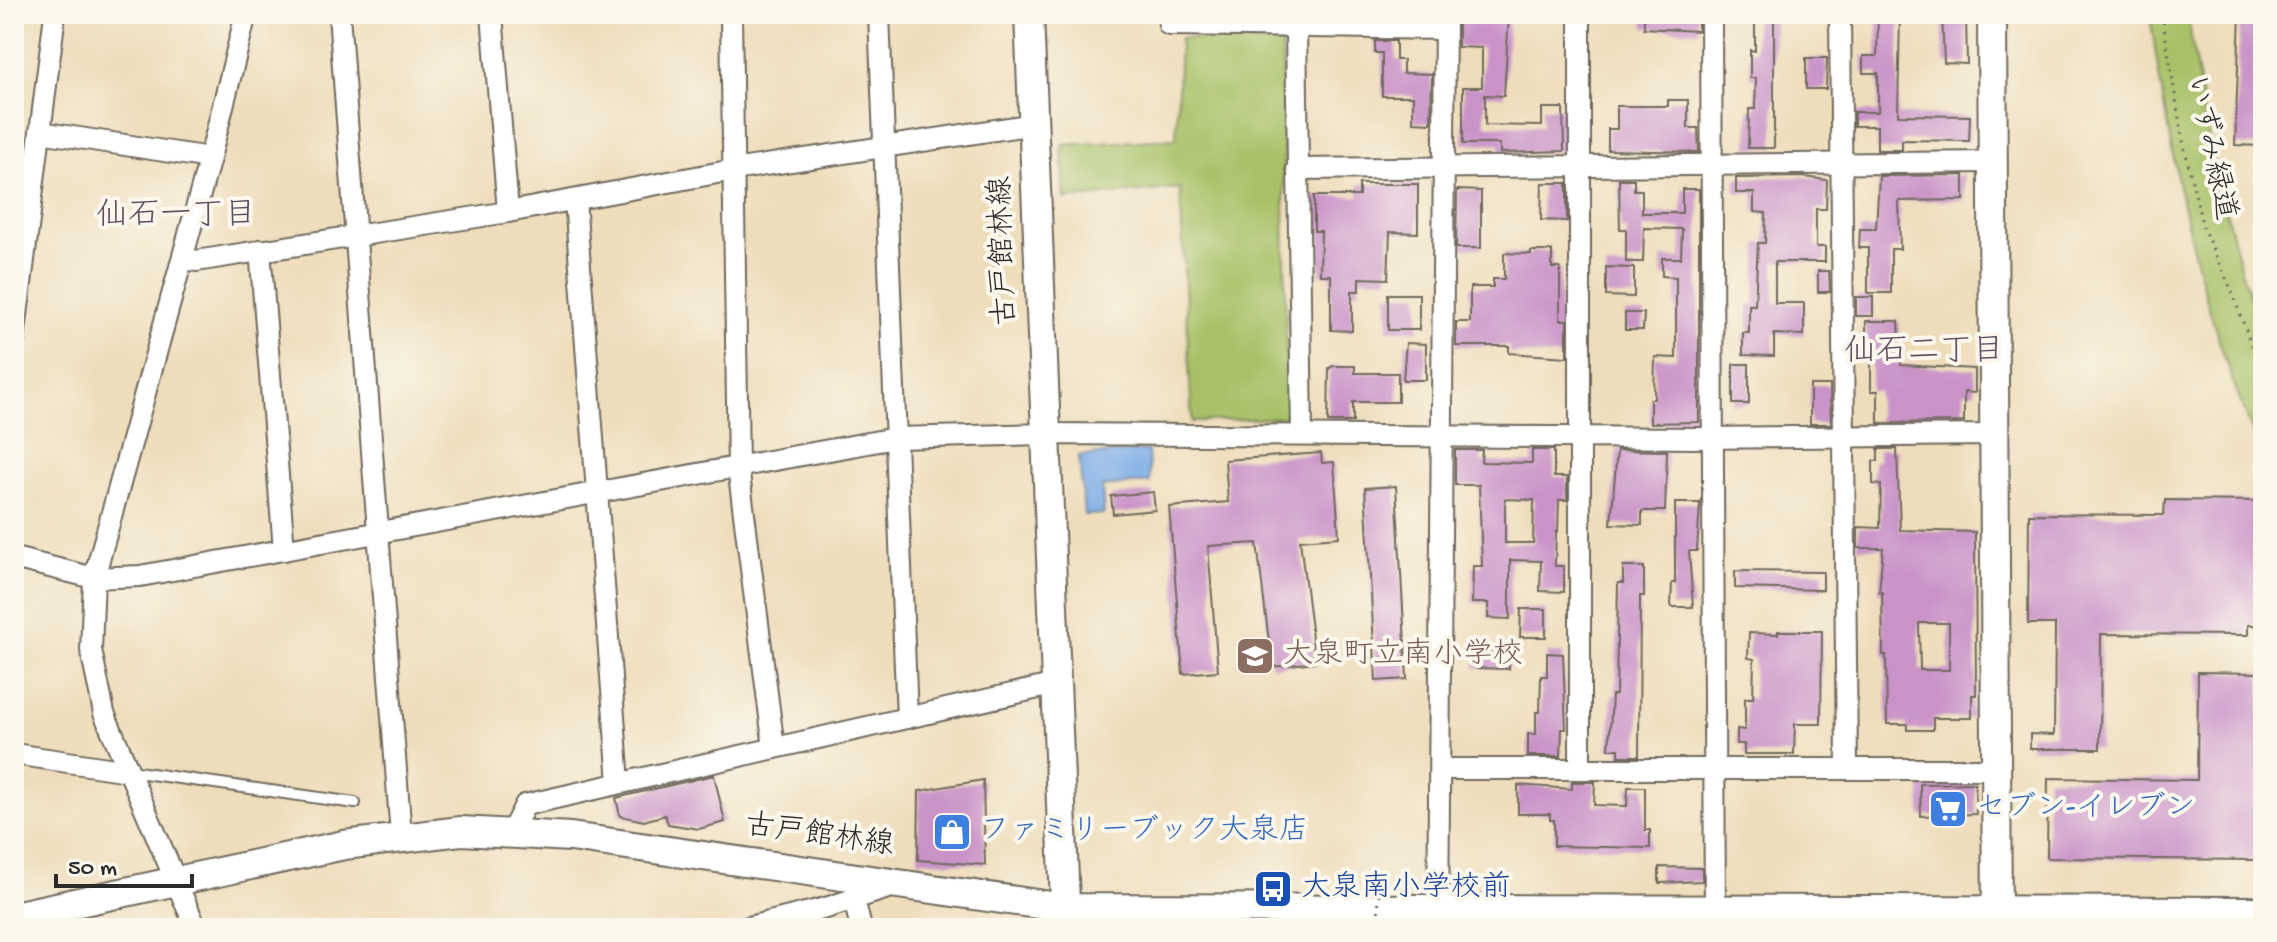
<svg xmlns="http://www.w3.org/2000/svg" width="2277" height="942" viewBox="0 0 2277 942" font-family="'Gochi Hand','Klee One',sans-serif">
<rect width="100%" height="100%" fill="#fbf7ec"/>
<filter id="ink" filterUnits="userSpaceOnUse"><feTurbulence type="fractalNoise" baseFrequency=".0125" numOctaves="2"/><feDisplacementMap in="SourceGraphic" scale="16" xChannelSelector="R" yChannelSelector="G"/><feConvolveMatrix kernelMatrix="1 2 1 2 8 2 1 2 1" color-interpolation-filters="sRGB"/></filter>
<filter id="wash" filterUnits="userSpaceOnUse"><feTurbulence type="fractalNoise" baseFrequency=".006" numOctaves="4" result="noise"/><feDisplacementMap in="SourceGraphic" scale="32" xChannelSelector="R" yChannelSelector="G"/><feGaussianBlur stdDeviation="1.8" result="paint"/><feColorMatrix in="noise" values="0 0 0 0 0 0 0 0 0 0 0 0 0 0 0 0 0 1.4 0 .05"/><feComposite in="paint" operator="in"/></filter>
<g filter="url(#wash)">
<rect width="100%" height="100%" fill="#edb"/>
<g fill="#a8c167" stroke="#6a7649" stroke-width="2">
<path d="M2150,14H2187L2211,152L2241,270L2263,337V455C2200,317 2171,164 2150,14Z"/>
<polygon points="1180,38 1282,43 1287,417 1192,422 1180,188 1065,199 1062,145 1176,139"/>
</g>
<polygon fill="#7cace6" stroke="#546c88" stroke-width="2" points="1148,450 1150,482 1102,487 1104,514 1084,515 1079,456"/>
<g id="blocks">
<g fill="#c993c7" fill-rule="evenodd">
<polygon points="1458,14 1509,14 1504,96 1485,95 1485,125 1542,126 1542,108 1563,108 1564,151 1500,153 1500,144 1463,144 1463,87 1482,87 1482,48 1458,47"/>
<polygon points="1644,14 1698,14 1698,31 1644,28"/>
<polygon points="1755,14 1774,14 1774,148 1748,148 1749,109 1755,109 1756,78 1750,78 1750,50 1755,51"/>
<polygon points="1878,14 1900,14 1898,115 1970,116 1969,141 1902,140 1902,150 1877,150 1877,126 1854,126 1854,112 1878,112 1878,73 1863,73 1863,56 1877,56"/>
<polygon points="1942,14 1966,14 1967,64 1944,63"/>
<polygon points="2240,14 2263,14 2263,146 2235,145"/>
<polygon points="1375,41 1396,41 1396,60 1403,60 1403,73 1432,74 1431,123 1413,122 1413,96 1382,96 1382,53 1375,53"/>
<polygon points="1806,58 1827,58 1826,89 1806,89"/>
<polygon points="1668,100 1688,100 1688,128 1698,128 1699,152 1608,150 1608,129 1617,129 1617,106 1668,106"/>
<polygon points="1964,175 1964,200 1899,201 1900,249 1891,249 1891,293 1868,293 1868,248 1859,248 1860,229 1876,229 1879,176"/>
<polygon points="1805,177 1827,180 1826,209 1816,209 1816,247 1825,247 1825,262 1775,262 1775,303 1804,303 1804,335 1774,334 1774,356 1743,355 1743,333 1749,333 1749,305 1755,305 1758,243 1765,243 1766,213 1754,212 1754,193 1736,193 1736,178"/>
<polygon points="1619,179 1634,179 1634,190 1642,190 1642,213 1682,213 1682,189 1699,189 1699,422 1650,423 1650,399 1654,399 1655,357 1676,358 1676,277 1662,276 1662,258 1681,258 1682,229 1644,228 1643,262 1626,262 1626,229 1620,229"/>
<polygon points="1542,183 1567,183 1567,221 1541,220"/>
<polygon points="1359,184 1418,184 1418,233 1390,232 1388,279 1359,278 1359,291 1352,291 1352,331 1331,330 1331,275 1320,275 1321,231 1314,231 1314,196 1359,196"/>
<polygon points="1457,190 1481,191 1481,248 1456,248"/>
<polygon points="1531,251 1552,251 1552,268 1560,268 1560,320 1567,320 1567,357 1509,353 1509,346 1456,346 1456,322 1470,322 1470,287 1493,287 1493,279 1504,279 1504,253 1531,254"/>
<polygon points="1606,267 1634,268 1634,297 1606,296"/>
<polygon points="1818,271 1829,271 1830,292 1818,292"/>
<rect x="1388" y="294" width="31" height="36"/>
<rect x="1856" y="297" width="17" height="19"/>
<polygon points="1625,313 1644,313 1643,330 1625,330"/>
<polygon points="1866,321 1899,321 1901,365 1975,369 1975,393 1964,392 1964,422 1878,423 1878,391 1871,391 1871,358 1866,357"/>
<polygon points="1406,343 1426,344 1426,380 1403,380"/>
<rect x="1733" y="364" width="16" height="40"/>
<polygon points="1333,366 1355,366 1355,373 1398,373 1398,402 1353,402 1353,422 1328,422 1329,368"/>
<polygon points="1810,385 1830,385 1831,424 1810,424"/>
<path d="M1878,449H1897L1900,530L1975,532L1976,695H1972V718H1933V730H1907V724H1887L1886,655H1883L1882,592H1879L1883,548H1858V527L1880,528L1881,485L1873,484V461H1878ZM1919,623H1949V670H1920Z"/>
<path d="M1455,450H1482L1481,462L1532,463V450H1554V477H1567V500H1559L1558,531H1556L1555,566H1564V592L1540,591L1541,561L1510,560V619L1488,618V603H1472L1473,566H1482L1479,485H1455ZM1505,499L1534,500L1533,543H1505Z"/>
<polygon points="1617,450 1667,451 1665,511 1642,511 1642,525 1611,524"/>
<polygon points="1321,453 1322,463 1334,462 1339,537 1300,540 1315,662 1272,667 1257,543 1208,546 1218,671 1183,674 1169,507 1228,502 1225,460"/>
<polygon points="1396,486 1407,679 1376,681 1365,488"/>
<polygon points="1153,492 1155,510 1113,514 1111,496"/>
<polygon points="2165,500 2263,501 2263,625 2248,625 2248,635 2101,634 2100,749 2030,749 2030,734 2054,735 2055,624 2028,624 2029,514 2164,515"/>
<polygon points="1675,503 1700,503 1697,551 1689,551 1693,607 1671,607 1672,583 1675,583"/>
<polygon points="1623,567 1644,567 1644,596 1640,596 1639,756 1619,756 1619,749 1609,749 1612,695 1616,695 1618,583 1623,583"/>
<polygon points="1735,571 1823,572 1823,590 1735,588"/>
<polygon points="1521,609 1546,609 1546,637 1520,637"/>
<polygon points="1778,631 1822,631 1821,724 1795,724 1794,754 1744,754 1744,744 1737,744 1737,729 1745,730 1745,698 1753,698 1754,659 1748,658 1749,633 1778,634"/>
<polygon points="1475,650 1509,651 1509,669 1475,668"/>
<polygon points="1547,653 1563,654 1566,729 1562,729 1561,756 1528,756 1528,734 1536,734 1536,712 1540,712 1541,676 1547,676"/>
<polygon points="2198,672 2261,673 2260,860 2047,858 2048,778 2197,780"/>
<polygon points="714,775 725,822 699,829 668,824 665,815 644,821 620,816 616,798"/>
<polygon points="983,780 985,865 918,860 919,791"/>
<polygon points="1572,782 1595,782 1594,805 1627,806 1628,787 1645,787 1645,830 1650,830 1650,848 1554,846 1554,820 1550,820 1550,814 1518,814 1518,785 1572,789"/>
<polygon points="1975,783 1976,814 1921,816 1920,784"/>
<polygon points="1659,867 1702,868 1702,881 1659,883"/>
</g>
</g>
</g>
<g filter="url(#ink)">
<use href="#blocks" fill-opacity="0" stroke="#6f695d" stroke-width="2"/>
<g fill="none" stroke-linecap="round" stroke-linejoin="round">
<defs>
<polyline id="lane" points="130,771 355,803"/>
<g id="street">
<polyline points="246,14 210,158 94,578 140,576 895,438 1046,434 1702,438 1994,435"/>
<polyline points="339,14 401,836"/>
<polyline points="492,14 508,212"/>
<polyline points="731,14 738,467 774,748"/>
<polyline points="879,14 907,718"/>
<polyline points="1168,14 1169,25 1445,29"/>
<polyline points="1711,14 1715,928"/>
<polyline points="1840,14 1847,767"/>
<polyline points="1296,28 1302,435"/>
<polyline points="40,132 210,158"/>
<polyline points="1297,169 1992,162"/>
<polyline points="575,200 619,783"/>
<polyline points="260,250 284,550"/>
<polyline points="183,259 196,261 508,212 733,170 1034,124"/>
<polyline points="14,339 55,14"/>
<polyline points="14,558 94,578 91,650 104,713 196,928"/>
<polyline points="14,754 128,771"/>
<polyline points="1440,769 1994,769"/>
<polyline points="1580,769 1580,14"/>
<polyline points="511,833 525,805 1056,684"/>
<polyline points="854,899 861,928"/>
<polyline points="745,928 826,908 894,886"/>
<polyline points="1438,928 1445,14"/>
</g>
<g id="secondary">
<polyline points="1029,14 1066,928"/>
<polyline points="1992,14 1997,928"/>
<polyline points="14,916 344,845 461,831 571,837 1065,908 2263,911"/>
</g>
</defs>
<use href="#lane" stroke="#6f695d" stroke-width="14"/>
<use href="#street" stroke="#6f695d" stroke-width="24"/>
<use href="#secondary" stroke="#6f695d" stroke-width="32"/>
<polyline stroke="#6f695d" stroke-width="3" stroke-dasharray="2 6" stroke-linecap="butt" points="2162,14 2182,137 2203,228 2231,289 2263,377"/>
<use href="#lane" stroke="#fff" stroke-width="10"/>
<use href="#street" stroke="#fff" stroke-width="20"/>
<use href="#secondary" stroke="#fff" stroke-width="28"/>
<polyline stroke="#6f695d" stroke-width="3" stroke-dasharray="2 6" stroke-linecap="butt" points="1378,928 1379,885"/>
</g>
</g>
<defs>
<symbol id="school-square" viewBox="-11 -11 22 22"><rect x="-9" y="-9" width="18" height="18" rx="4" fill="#8d6e63" stroke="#fbf7ec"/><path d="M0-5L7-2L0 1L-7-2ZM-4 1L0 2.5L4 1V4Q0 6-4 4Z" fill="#fff"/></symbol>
<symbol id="supermarket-square" viewBox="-11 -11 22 22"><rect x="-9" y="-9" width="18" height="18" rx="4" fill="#3f7fe0" stroke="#fbf7ec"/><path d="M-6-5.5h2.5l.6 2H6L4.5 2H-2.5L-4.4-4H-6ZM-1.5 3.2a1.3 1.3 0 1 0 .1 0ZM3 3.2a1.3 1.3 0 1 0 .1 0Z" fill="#fff"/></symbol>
<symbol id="shop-square" viewBox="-11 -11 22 22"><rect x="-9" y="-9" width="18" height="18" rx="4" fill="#3f7fe0" stroke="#fbf7ec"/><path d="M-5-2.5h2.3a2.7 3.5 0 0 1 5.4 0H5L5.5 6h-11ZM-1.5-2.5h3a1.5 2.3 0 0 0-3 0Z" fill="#fff"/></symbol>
<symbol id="bus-square" viewBox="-11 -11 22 22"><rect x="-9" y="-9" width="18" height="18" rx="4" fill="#1a4fb4" stroke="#fbf7ec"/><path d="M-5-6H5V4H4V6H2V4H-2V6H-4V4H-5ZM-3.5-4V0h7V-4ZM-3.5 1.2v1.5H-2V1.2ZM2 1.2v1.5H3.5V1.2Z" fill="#fff"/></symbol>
</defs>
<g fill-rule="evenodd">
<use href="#school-square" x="1233" y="634" width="44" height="44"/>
<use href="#supermarket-square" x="1926" y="787" width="44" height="44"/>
<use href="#shop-square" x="930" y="810" width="44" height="44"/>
<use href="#bus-square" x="1251" y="867" width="44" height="44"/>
</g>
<g text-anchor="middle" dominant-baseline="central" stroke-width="8" stroke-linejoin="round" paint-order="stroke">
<g font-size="30" fill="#2b2b2b" stroke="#fbf7ec">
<text transform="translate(2209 148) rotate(78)">いずみ緑道</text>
<text transform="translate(1005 251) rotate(-92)">古戸館林線</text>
<text transform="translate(819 837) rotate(8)">古戸館林線</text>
</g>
<g font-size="30" fill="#785e54" stroke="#fbf7ec" text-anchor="start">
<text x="1283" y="656">大泉町立南小学校</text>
</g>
<g font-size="30" fill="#366cbe" stroke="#fbf7ec" text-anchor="start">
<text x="1976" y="809">セブン-イレブン</text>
<text x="980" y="832">ファミリーブック大泉店</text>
</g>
<g font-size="30" fill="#164399" stroke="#fbf7ec" text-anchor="start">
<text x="1301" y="889">大泉南小学校前</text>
</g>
<g font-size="32" fill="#624f62" stroke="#fbf7ec">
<text x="176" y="217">仙石一丁目</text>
<text x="1924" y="353">仙石二丁目</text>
</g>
</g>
<rect width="2277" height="942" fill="none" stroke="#fbf7ec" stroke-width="48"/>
<path d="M56 874v12h136v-12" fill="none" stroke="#2b2b2b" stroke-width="4"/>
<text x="68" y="874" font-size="24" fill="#2b2b2b" stroke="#fbf7ec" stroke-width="6" paint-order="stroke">50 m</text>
</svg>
